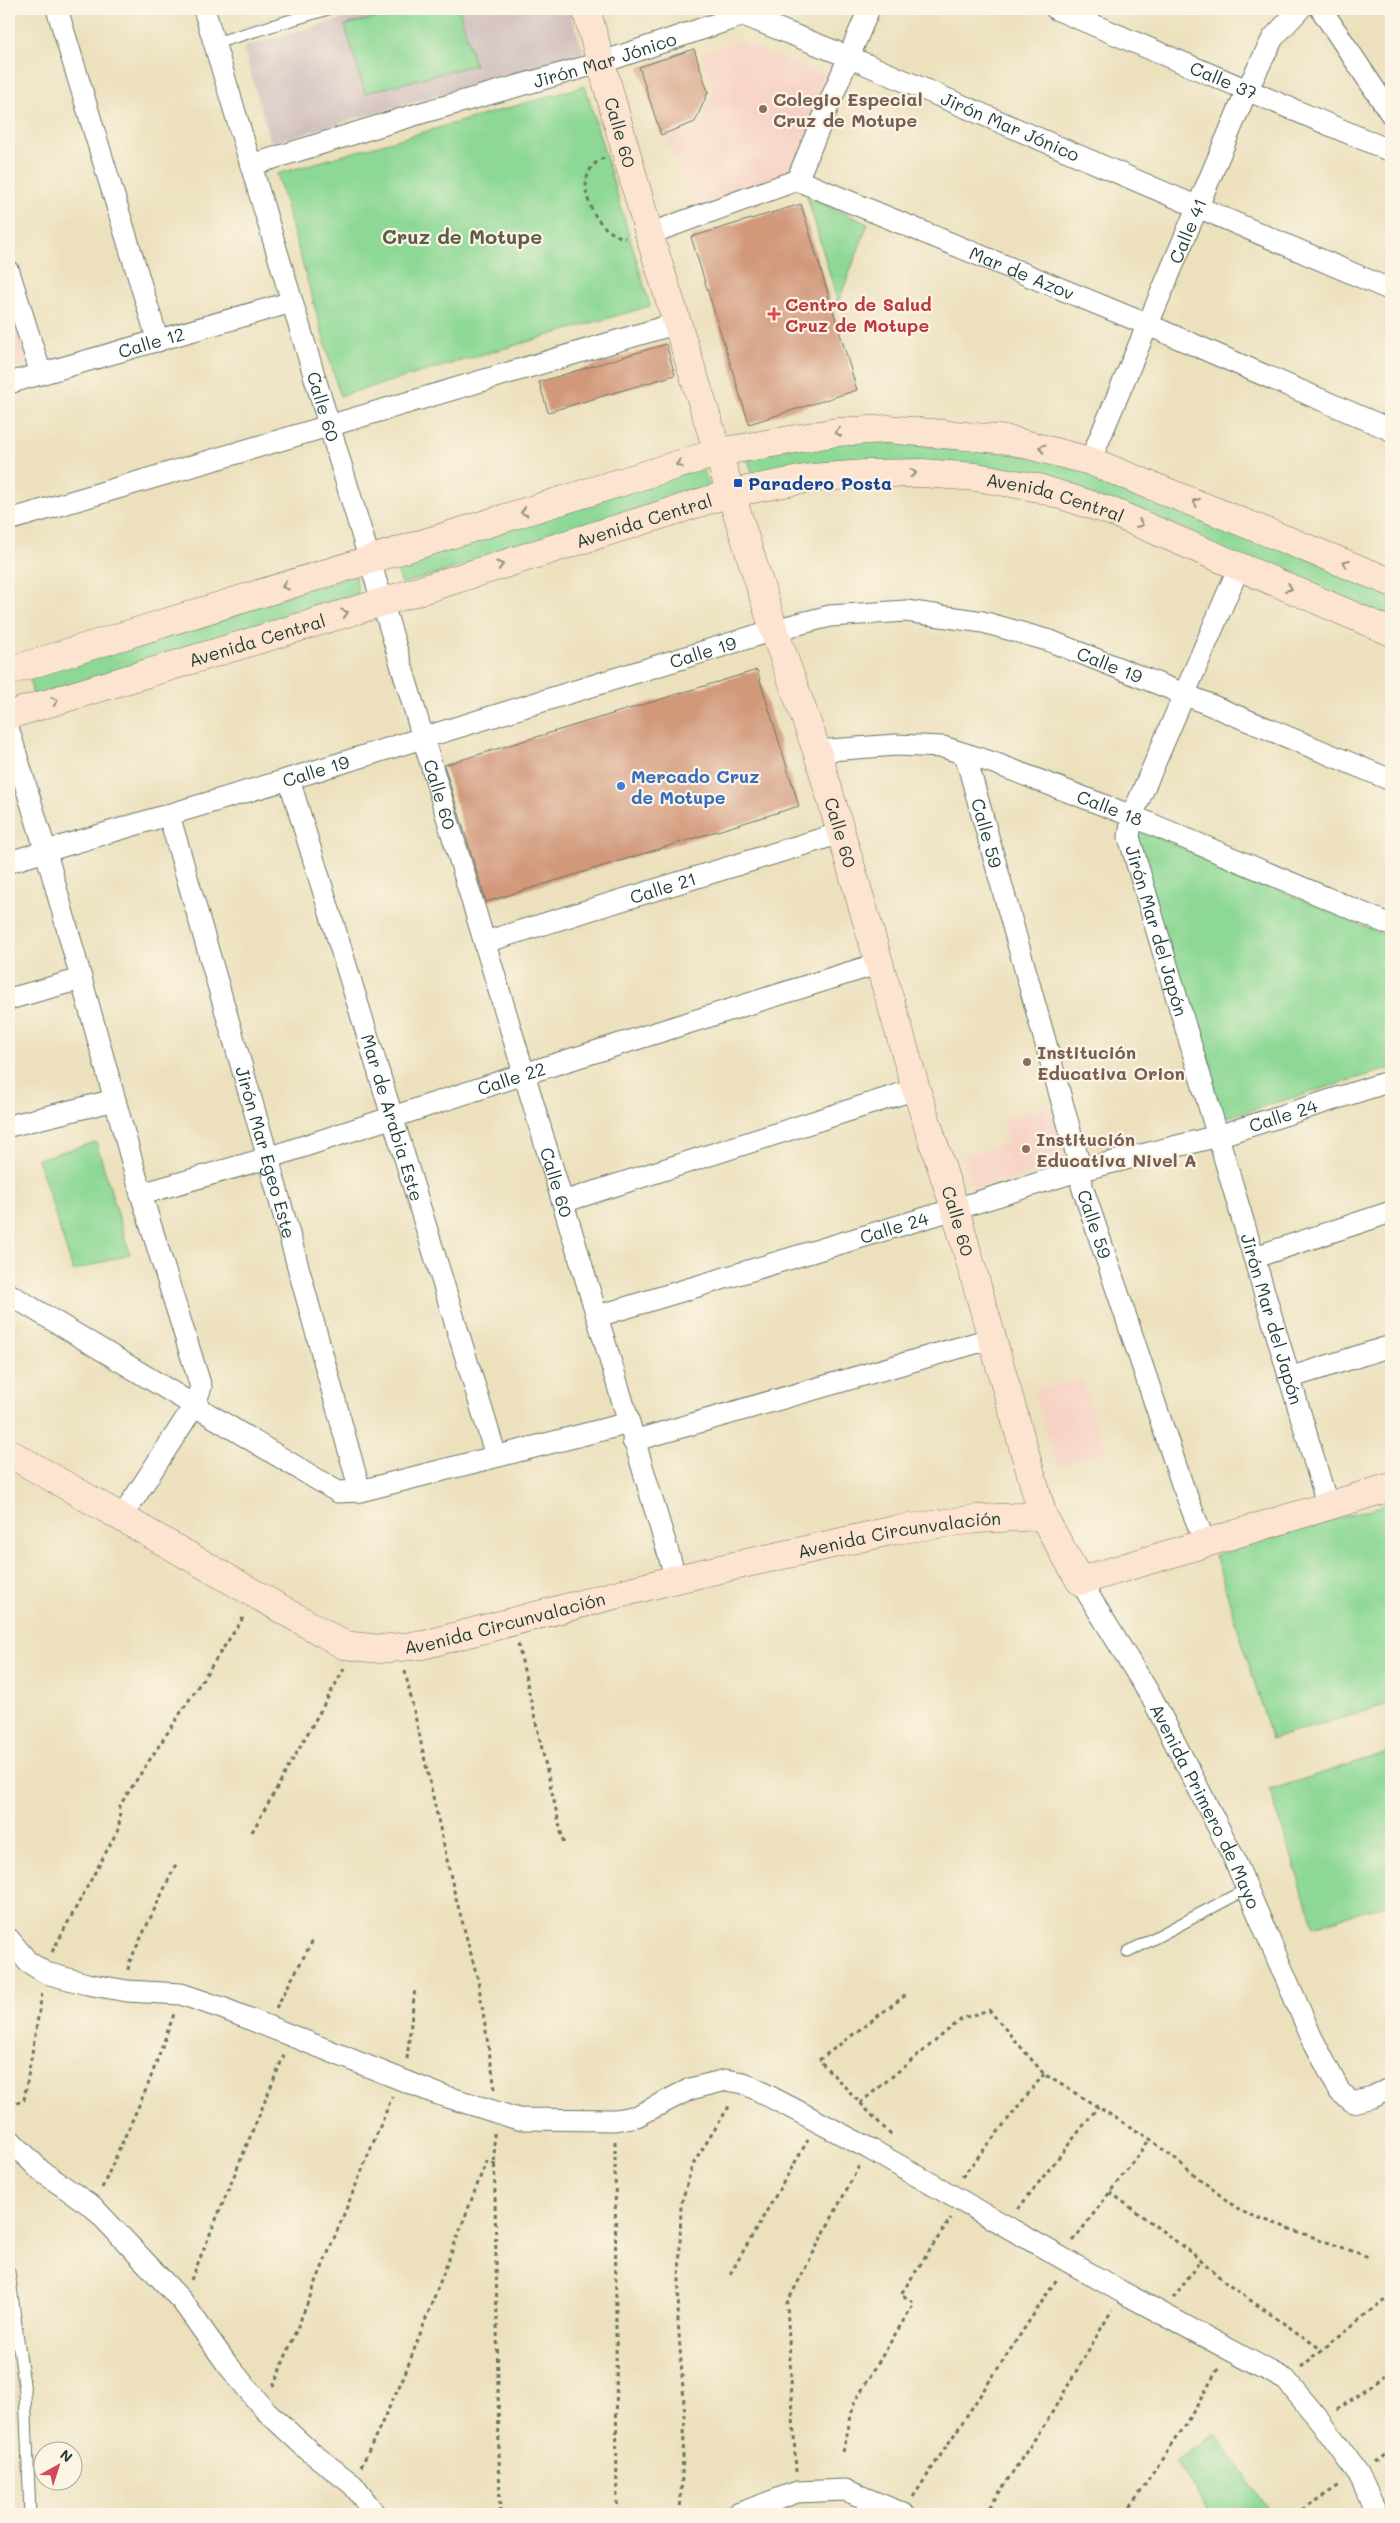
<svg xmlns="http://www.w3.org/2000/svg" width="1400" height="2523" viewBox="0 0 1400 2523" font-family="Mali,sans-serif">
<rect width="100%" height="100%" fill="#fcf5e5"/>
<filter id="ink" filterUnits="userSpaceOnUse"><feTurbulence type="fractalNoise" baseFrequency=".02" numOctaves="2"/><feDisplacementMap in="SourceGraphic" scale="10" xChannelSelector="R" yChannelSelector="G"/><feConvolveMatrix kernelMatrix="1 2 1 2 8 2 1 2 1" color-interpolation-filters="sRGB"/></filter>
<filter id="wash" filterUnits="userSpaceOnUse"><feTurbulence type="fractalNoise" baseFrequency=".0096" numOctaves="4" result="noise"/><feDisplacementMap in="SourceGraphic" scale="20" xChannelSelector="R" yChannelSelector="G"/><feGaussianBlur stdDeviation="1.12" result="paint"/><feColorMatrix in="noise" values="0 0 0 0 0 0 0 0 0 0 0 0 0 0 0 0 0 1.4 0 .05"/><feComposite in="paint" operator="in"/></filter>
<g filter="url(#wash)">
<rect width="100%" height="100%" fill="#ece0bd"/>
<g fill="#f6d2c4">
<polygon points="739,41 832,78 794,176 693,207 667,136 698,127 714,92 701,53"/>
<polygon points="9,307 27,364 9,370"/>
<polygon points="1052,1104 1070,1161 973,1191 962,1157 1009,1142 1003,1119"/>
<polygon points="1081,1379 1106,1451 1058,1467 1033,1391"/>
</g>
<polygon fill="#d1bfbe" points="379,9 569,9 584,53 271,143 243,47"/>
<g fill="#8dd895" stroke="#568a64">
<polygon points="411,9 459,9 475,65 365,93 345,25"/>
<polygon points="585,86 650,306 340,396 277,174"/>
<polygon points="807,196 868,224 838,303"/>
<polygon points="840,438 1056,458 1391,591 1391,622 1017,477 755,483 747,456"/>
<polygon points="703,467 711,492 402,584 394,561"/>
<polygon points="355,575 359,599 33,697 29,674"/>
<polygon points="1140,830 1391,938 1391,1068 1218,1120 1136,835"/>
<polygon points="96,1142 130,1254 73,1271 38,1159"/>
<polygon points="1391,1503 1391,1703 1272,1739 1215,1555"/>
<polygon points="1391,1751 1391,1902 1314,1927 1270,1790"/>
<polygon points="1215,2434 1271,2513 1269,2514 1212,2514 1175,2462"/>
</g>
<g id="blocks">
<g fill="#d1987a">
<polygon points="694,49 708,92 695,122 661,135 639,67"/>
<polygon points="801,204 857,390 749,424 691,237"/>
<polygon points="666,344 675,375 548,412 539,382"/>
<polygon points="757,670 799,806 486,902 444,765"/>
</g>
</g>
</g>
<g filter="url(#ink)">
<use href="#blocks" fill-opacity="0" stroke="#677664" stroke-width="1"/>
<g fill="none" stroke-linecap="round" stroke-linejoin="round">
<defs>
<g id="lane">
<polyline points="215,43 328,9"/>
<polyline points="1128,1952 1247,1889"/>
<polyline points="9,2272 25,2392 30,2514"/>
</g>
<g id="street">
<polyline points="57,9 158,341"/>
<path id="s1" d="M204,9L676,1579"/>
<path id="s2" d="M1056,9L1391,151"/>
<polyline points="1321,9 1391,114"/>
<path id="s3" d="M251,165L421,113L603,62L743,15L849,57L1391,290"/>
<polyline points="797,180 869,9"/>
<path id="s4" d="M649,234L797,180L1146,324L1391,430"/>
<polyline points="9,272 41,374"/>
<path id="s5" d="M9,383L292,302"/>
<path id="s6" d="M1090,461L1247,90L1273,38L1300,9"/>
<polyline points="9,520 678,323"/>
<path id="s7" d="M1239,567L1132,816L1129,837L1328,1507"/>
<polyline points="9,731 46,852 141,1194 201,1387 194,1406 122,1517"/>
<path id="s8" d="M817,751L896,745L943,747L994,763L1132,816L1391,925"/>
<path id="s9" d="M965,754L1081,1170L1082,1186L1182,1484L1205,1543"/>
<path id="s10" d="M289,779L496,1456"/>
<path id="s11" d="M169,815L268,1158L360,1491"/>
<path id="s12" d="M9,862L289,779L774,630L830,616L906,611L983,622L1050,641L1184,694L1391,780"/>
<path id="s13" d="M485,942L841,833"/>
<polyline points="9,999 81,979"/>
<polyline points="9,1126 115,1100"/>
<path id="s14" d="M141,1194L268,1158L524,1074L880,963"/>
<polyline points="563,1202 916,1089"/>
<polyline points="1255,1257 1391,1212"/>
<polyline points="9,1294 338,1492 360,1491 629,1423"/>
<path id="s15" d="M598,1316L955,1209L1081,1170L1218,1136L1391,1081"/>
<polyline points="1289,1378 1391,1346"/>
<polyline points="633,1441 993,1338"/>
<path id="s16" d="M1080,1581L1152,1698L1232,1854L1311,2036L1340,2092L1353,2102L1372,2097L1391,2088"/>
<polyline points="9,1939 28,1962 46,1973 87,1984 127,1991 181,1994 222,2008 435,2093 518,2119 615,2120 637,2116 690,2089 726,2080 744,2083 868,2148 1122,2292 1286,2380 1321,2422 1358,2473 1377,2514"/>
<polyline points="9,2139 41,2171 93,2207 182,2301 227,2364 264,2409 308,2450 353,2485 375,2514"/>
<polyline points="737,2514 797,2492 845,2490 904,2514"/>
</g>
<g id="secondary">
<path id="s17" d="M586,9L649,234L774,630L817,751L916,1089L955,1209L1043,1516L1080,1581L1391,1487"/>
<polyline points="9,671 719,452 837,432 887,429 1009,440 1090,461 1391,582"/>
<path id="s18" d="M9,715L383,602L731,493L811,478L865,474L922,473L976,477L1039,488L1110,511L1391,632"/>
<path id="s19" d="M9,1453L344,1645L380,1649L423,1645L676,1579L895,1530L977,1519L1043,1516"/>
</g>
</defs>
<use href="#lane" stroke="#677664" stroke-width="13"/>
<use href="#street" stroke="#677664" stroke-width="23"/>
<use href="#secondary" stroke="#677664" stroke-width="29"/>
<g stroke="#677664" stroke-width="3" stroke-dasharray="4 4" stroke-linecap="butt">
<path d="M604,158C568,173 592,232 625,238"/>
<polyline points="518,1644 564,1845"/>
<polyline points="405,1671 454,1891 478,1980 495,2089"/>
<polyline points="252,1832 344,1669"/>
<polyline points="52,1952 119,1828 120,1805 245,1615"/>
<polyline points="128,1970 129,1963 176,1864"/>
<polyline points="276,2008 313,1940"/>
<polyline points="407,2059 415,1988"/>
<polyline points="860,2103 963,2018 989,2010 1044,2074 1150,2139 1240,2211 1369,2257"/>
<polyline points="9,2106 24,2100 42,1994"/>
<polyline points="494,2133 500,2514"/>
<polyline points="891,2135 819,2060 907,1994"/>
<polyline points="615,2141 617,2514"/>
<polyline points="962,2177 1044,2074"/>
<polyline points="102,2188 148,2085 174,2014"/>
<polyline points="1110,2192 1201,2260 1227,2284 1322,2350"/>
<polyline points="1018,2209 1098,2107"/>
<polyline points="1073,2241 1150,2139"/>
<polyline points="730,2274 808,2140"/>
<polyline points="191,2280 284,2055"/>
<polyline points="1173,2298 1201,2260"/>
<polyline points="1301,2367 1391,2294"/>
<polyline points="273,2387 392,2097"/>
<polyline points="1337,2410 1391,2371"/>
<polyline points="843,2452 854,2403 914,2303 901,2294 951,2218"/>
<polyline points="1374,2461 1391,2449"/>
<polyline points="361,2467 404,2376 486,2162 496,2164"/>
<polyline points="796,2472 787,2303 859,2166"/>
<polyline points="913,2497 1057,2279"/>
<polyline points="680,2514 685,2416 678,2321 681,2205 692,2166 731,2103"/>
<polyline points="985,2514 1050,2416 1112,2310"/>
<polyline points="1126,2514 1195,2409 1219,2367"/>
<polyline points="1295,2514 1340,2485"/>
</g>
<use href="#lane" stroke="#fff" stroke-width="11"/>
<use href="#street" stroke="#fff" stroke-width="21"/>
<use href="#secondary" stroke="#fde4d0" stroke-width="28"/>
</g>
<defs><path id="oneway-chevron" d="M-2-3.5L2.5 0L-2 3.5" fill="none" stroke-width="1.6" stroke-linecap="round" stroke-linejoin="round" transform="scale(1.25)"/></defs>
<g stroke="#8e9082">
<use href="#oneway-chevron" transform="translate(838 432) rotate(174)"/>
<use href="#oneway-chevron" transform="translate(1042 448) rotate(-165)"/>
<use href="#oneway-chevron" transform="translate(679 464) rotate(163)"/>
<use href="#oneway-chevron" transform="translate(913 473) rotate(-2)"/>
<use href="#oneway-chevron" transform="translate(1196 502) rotate(-158)"/>
<use href="#oneway-chevron" transform="translate(524 512) rotate(163)"/>
<use href="#oneway-chevron" transform="translate(1140 524) rotate(23)"/>
<use href="#oneway-chevron" transform="translate(1346 563) rotate(-158)"/>
<use href="#oneway-chevron" transform="translate(500 565) rotate(-17)"/>
<use href="#oneway-chevron" transform="translate(285 586) rotate(163)"/>
<use href="#oneway-chevron" transform="translate(1289 588) rotate(23)"/>
<use href="#oneway-chevron" transform="translate(345 613) rotate(-17)"/>
<use href="#oneway-chevron" transform="translate(55 701) rotate(-17)"/>
</g>
</g>
<g fill="#8d6e63" stroke="#fcf5e5" stroke-width="2">
<circle cx="763" cy="109" r="5"/>
<circle cx="1027" cy="1062" r="5"/>
<circle cx="1026" cy="1149" r="5"/>
</g>
<path fill="#e0444e" stroke="#fcf5e5" stroke-width="2" d="M771.5 306.5h5v5h5v5h-5v5h-5v-5h-5v-5h5z"/>
<rect fill="#1a4fb4" stroke="#fcf5e5" stroke-width="2" x="733" y="478" width="10" height="10" rx="2.5"/>
<circle fill="#3f7fe0" stroke="#fcf5e5" stroke-width="2" cx="621" cy="786" r="5"/>
<g text-anchor="middle" dominant-baseline="central" stroke-width="4.5" stroke-linejoin="round" paint-order="stroke">
<g font-size="18" fill="#1f3d34" stroke="#fcf5e5">
<text stroke="none"><textPath href="#s3" startOffset="369">Jirón Mar Jónico</textPath></text>
<text stroke="none"><textPath href="#s2" startOffset="182">Calle 37</textPath></text>
<text stroke="none"><textPath href="#s3" startOffset="804">Jirón Mar Jónico</textPath></text>
<text stroke="none"><textPath href="#s17" startOffset="128">Calle 60</textPath></text>
<text stroke="none"><textPath href="#s6" startOffset="250">Calle 41</textPath></text>
<text stroke="none"><textPath href="#s4" startOffset="401">Mar de Azov</textPath></text>
<text stroke="none"><textPath href="#s5" startOffset="148">Calle 12</textPath></text>
<text stroke="none"><textPath href="#s1" startOffset="415">Calle 60</textPath></text>
<text stroke="none"><textPath href="#s18" startOffset="1084">Avenida Central</textPath></text>
<text stroke="none"><textPath href="#s18" startOffset="664">Avenida Central</textPath></text>
<text stroke="none"><textPath href="#s18" startOffset="259">Avenida Central</textPath></text>
<text stroke="none"><textPath href="#s12" startOffset="725">Calle 19</textPath></text>
<text stroke="none"><textPath href="#s12" startOffset="1145">Calle 19</textPath></text>
<text stroke="none"><textPath href="#s12" startOffset="320">Calle 19</textPath></text>
<text stroke="none"><textPath href="#s1" startOffset="820">Calle 60</textPath></text>
<text stroke="none"><textPath href="#s8" startOffset="304">Calle 18</textPath></text>
<text stroke="none"><textPath href="#s17" startOffset="862">Calle 60</textPath></text>
<text stroke="none"><textPath href="#s9" startOffset="82">Calle 59</textPath></text>
<text stroke="none"><textPath href="#s13" startOffset="186">Calle 21</textPath></text>
<text stroke="none"><textPath href="#s7" startOffset="390">Jirón Mar del Japón</textPath></text>
<text stroke="none"><textPath href="#s14" startOffset="388">Calle 22</textPath></text>
<text stroke="none"><textPath href="#s15" startOffset="714">Calle 24</textPath></text>
<text stroke="none"><textPath href="#s10" startOffset="354">Mar de Arabia Este</textPath></text>
<text stroke="none"><textPath href="#s11" startOffset="351">Jirón Mar Egeo Este</textPath></text>
<text stroke="none"><textPath href="#s1" startOffset="1225">Calle 60</textPath></text>
<text stroke="none"><textPath href="#s17" startOffset="1268">Calle 60</textPath></text>
<text stroke="none"><textPath href="#s9" startOffset="488">Calle 59</textPath></text>
<text stroke="none"><textPath href="#s15" startOffset="309">Calle 24</textPath></text>
<text stroke="none"><textPath href="#s7" startOffset="795">Jirón Mar del Japón</textPath></text>
<text stroke="none"><textPath href="#s19" startOffset="955">Avenida Circunvalación</textPath></text>
<text stroke="none"><textPath href="#s19" startOffset="550">Avenida Circunvalación</textPath></text>
<text stroke="none"><textPath href="#s16" startOffset="258">Avenida Primero de Mayo</textPath></text>
</g>
<g font-size="18" font-weight="bold" fill="#785e54" stroke="#fcf5e5" text-anchor="start">
<text x="773" y="99">Colegio Especial<tspan x="773" dy="21">Cruz de Motupe</tspan></text>
<text x="1037" y="1052">Institución<tspan x="1037" dy="21">Educativa Orion</tspan></text>
<text x="1036" y="1139">Institución<tspan x="1036" dy="21">Educativa Nivel A</tspan></text>
</g>
<g font-size="18" font-weight="bold" fill="#be3a42" stroke="#fcf5e5" text-anchor="start">
<text x="785" y="304">Centro de Salud<tspan x="785" dy="21">Cruz de Motupe</tspan></text>
</g>
<g font-size="18" font-weight="bold" fill="#164399" stroke="#fcf5e5" text-anchor="start">
<text x="748" y="483">Paradero Posta</text>
</g>
<g font-size="18" font-weight="bold" fill="#366cbe" stroke="#fcf5e5" text-anchor="start">
<text x="631" y="776">Mercado Cruz<tspan x="631" dy="21">de Motupe</tspan></text>
</g>
<g font-size="20" font-weight="bold" fill="#5d5d4c" stroke="#fcf5e5">
<text x="462" y="236">Cruz de Motupe</text>
</g>
</g>
<rect width="1400" height="2523" fill="none" stroke="#fcf5e5" stroke-width="30"/>
<g transform="translate(58 2466) rotate(39)"><circle r="24" fill="#fcf5e5" stroke="#a4ab9e"/>
<path d="M0-4L9 19L0 12L-9 19Z" fill="#d1495b"/>
<text y="-8" font-size="14" font-weight="bold" text-anchor="middle" fill="#1f3d34">N</text>
</g>
</svg>
